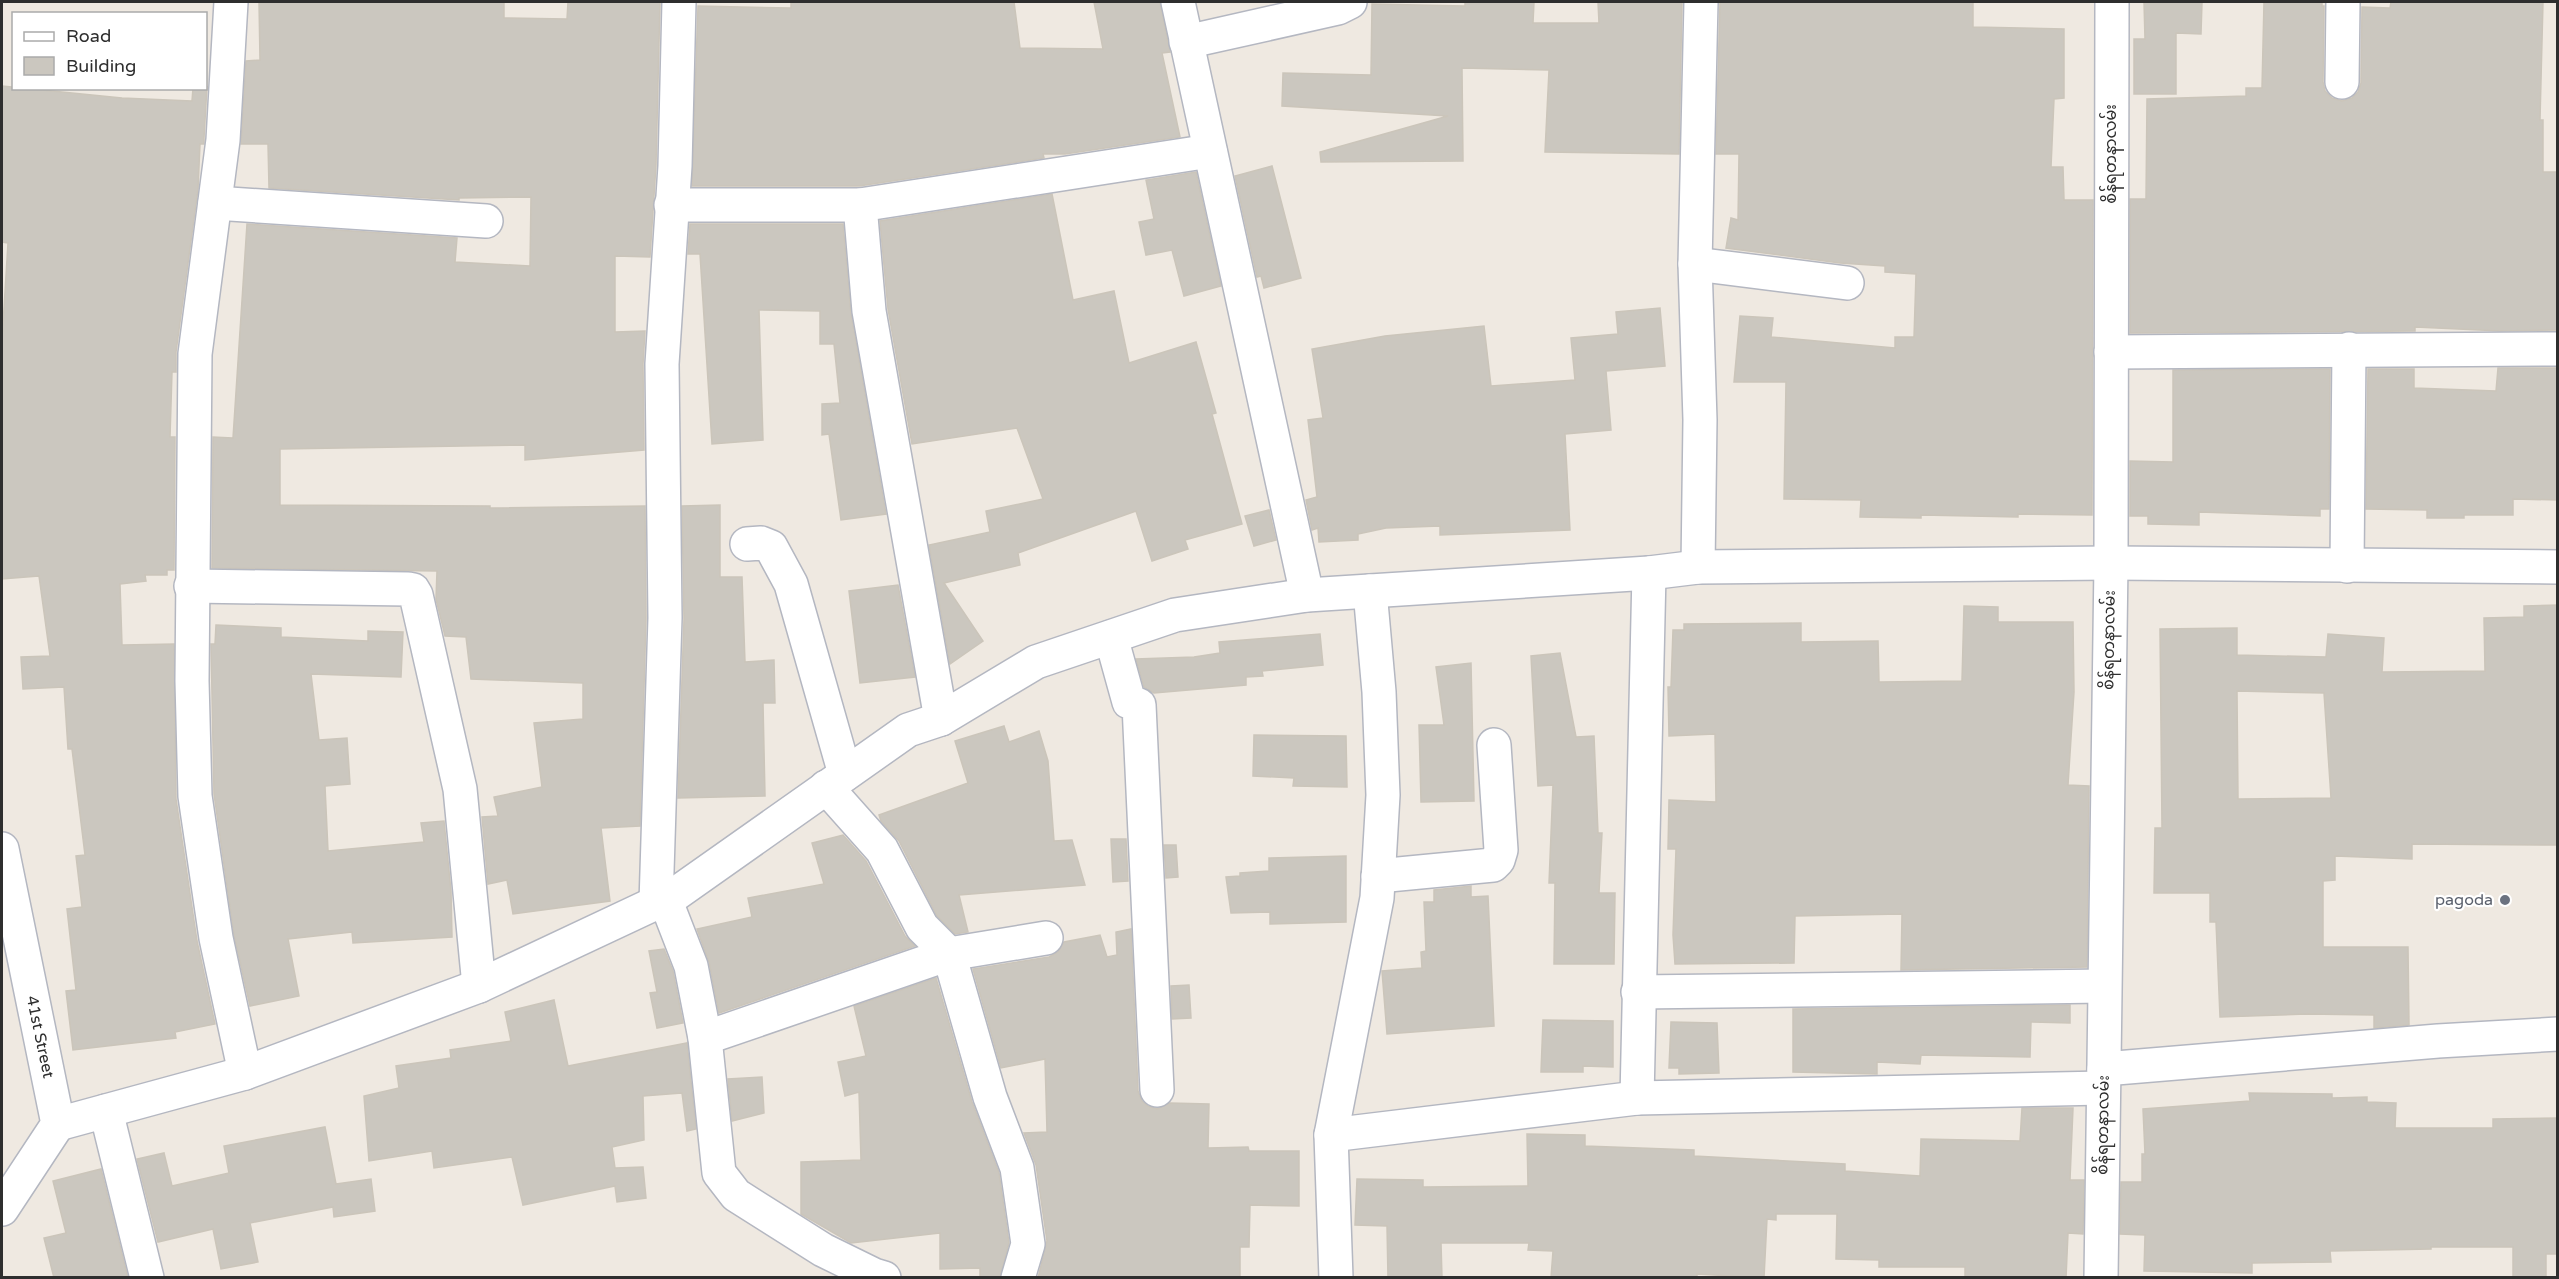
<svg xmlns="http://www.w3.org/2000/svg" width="2559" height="1279" viewBox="0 0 2559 1279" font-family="'Varela Round','Noto Sans Myanmar',sans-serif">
<rect width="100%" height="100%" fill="#efe9e1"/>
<g fill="#cbc7bf" stroke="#cbc5ba" stroke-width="1.5" fill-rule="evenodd">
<polygon points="259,2 504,2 504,18 567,19 568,2 660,2 656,165 650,257 615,256 615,332 645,331 643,364 644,450 525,460 525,445 280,449 280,505 490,506 490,508 645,506 646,618 640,826 601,828 610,901 513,914 507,880 488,884 482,817 498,816 494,797 542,787 534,723 583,719 583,683 471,679 466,637 445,636 436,599 437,571 212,568 213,437 233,438 247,224 457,238 455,262 530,266 531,197 459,198 459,200 269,188 268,144 241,144 246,61 260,60"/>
<polygon points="791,2 1014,2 1020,48 1103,49 1094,2 1160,2 1170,52 1162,53 1180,137 1065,154 1043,154 1044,158 859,186 692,186 698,6 791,8"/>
<polygon points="1465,2 1534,2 1533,23 1599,23 1598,2 1682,2 1679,154 1545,152 1549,70 1462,68 1463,161 1321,162 1320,152 1448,116 1282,106 1283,73 1371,75 1372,4 1465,6"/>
<polygon points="1720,2 1973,2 1973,27 2064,29 2064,98 2054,99 2051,167 2063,167 2064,200 2093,200 2092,515 2018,514 2018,517 1921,515 1921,518 1860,517 1861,500 1784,499 1786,382 1734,382 1740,316 1773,318 1771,337 1895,348 1895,337 1914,337 1916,274 1885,272 1885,266 1840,263 1726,248 1731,218 1738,220 1739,154 1716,154"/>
<polygon points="2144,2 2202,2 2201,34 2176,33 2176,94 2134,94 2134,39 2145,39"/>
<polygon points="2264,2 2322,2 2322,6 2324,6 2323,82 2325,91 2332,98 2342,101 2352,98 2358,92 2361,83 2362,7 2390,8 2391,2 2543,2 2540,120 2543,120 2543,172 2558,172 2558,330 2501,331 2415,327 2415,331 2130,333 2130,199 2146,199 2147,99 2246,96 2246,88 2262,88"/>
<polygon points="2,86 122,98 192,101 193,88 206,88 207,86 204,138 204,144 200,144 198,189 176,352 176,372 172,372 170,437 175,437 174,570 167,570 167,575 145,575 146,581 120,584 122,645 174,644 176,799 197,941 215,1024 175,1032 176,1038 73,1050 66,991 76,990 67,909 82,907 76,856 85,855 72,749 68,749 64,687 23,689 21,657 50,656 39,576 2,579 2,341 8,243 2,242"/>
<polygon points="1272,166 1301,278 1264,288 1261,276 1257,277 1235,176"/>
<polygon points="1196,172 1221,286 1184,296 1172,250 1146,255 1139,222 1154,219 1146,180"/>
<polygon points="1052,194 1073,300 1114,291 1129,363 1196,342 1216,413 1212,414 1242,524 1185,540 1188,549 1152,561 1136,511 1018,553 1020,565 944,583 983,641 950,664 929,545 990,532 986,511 1043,499 1017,428 912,444 888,309 880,221"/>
<polygon points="690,224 843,224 851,314 886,514 841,520 829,434 822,435 822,404 840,403 834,344 820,344 820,311 759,310 763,440 712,444 700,254 688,254"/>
<polygon points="1660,308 1665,366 1606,371 1611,430 1565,434 1570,530 1440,535 1440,526 1386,528 1358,534 1358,540 1319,542 1318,528 1312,530 1306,500 1317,497 1308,420 1323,418 1312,349 1385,336 1484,326 1491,386 1575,380 1571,338 1618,334 1616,312"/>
<polygon points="2498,368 2558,368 2558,500 2513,499 2513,515 2464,515 2464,518 2427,518 2427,510 2366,509 2368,369 2414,369 2414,388 2496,391"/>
<polygon points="2330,369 2329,509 2320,509 2320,516 2199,512 2199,525 2148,524 2148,516 2130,516 2130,461 2173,462 2173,370"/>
<polygon points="720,505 720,577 742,577 745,662 774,660 775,703 763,703 765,796 678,798 684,619 682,506"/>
<polygon points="1269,510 1276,540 1254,546 1245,516"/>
<polygon points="898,585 915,677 860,683 849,591"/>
<path d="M2558,605V845L2412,844V859L2335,856V880L2323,881V947H2408L2409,1025L2374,1028V1015L2306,1014L2220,1017L2216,922H2210V893H2154L2155,828H2162L2160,629L2237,628V655L2326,657L2328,634L2384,638L2382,672L2485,671L2484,618L2524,617V606ZM2237,691L2324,693L2331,798L2238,799Z"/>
<polygon points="1964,606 1998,607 1998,622 2073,622 2074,692 2068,785 2089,786 2087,967 1901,970 1902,914 1795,916 1794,963 1675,964 1673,935 1676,849 1668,849 1669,800 1716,802 1715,734 1669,736 1668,687 1671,687 1673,630 1684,630 1684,624 1801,623 1801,642 1878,641 1879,682 1962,681"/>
<polygon points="216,625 281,628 281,637 368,641 368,631 403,632 401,677 311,674 319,740 347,738 350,784 325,786 328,851 424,842 421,823 444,821 451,891 452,937 353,943 352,932 288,939 299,996 250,1006 234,935 214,794 211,644 215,644"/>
<polygon points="1320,634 1323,665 1262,671 1263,676 1246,677 1246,685 1154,693 1144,687 1136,659 1194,657 1220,653 1219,642"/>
<polygon points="1560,653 1576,737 1594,736 1598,833 1602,833 1599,893 1615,893 1614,964 1554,964 1555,883 1549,883 1553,785 1538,786 1531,656"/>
<polygon points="1471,663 1474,801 1421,802 1419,725 1444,725 1436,667"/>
<polygon points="1004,726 1009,742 1039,731 1048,761 1054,841 1072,840 1085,885 959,895 968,932 955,934 937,916 899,841 881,821 879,815 968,783 955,741"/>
<polygon points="1254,735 1346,736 1347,787 1293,786 1294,778 1253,776"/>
<polygon points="843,835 866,861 905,936 915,946 719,1013 709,962 697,929 752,917 748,898 824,884 812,843"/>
<polygon points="1111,839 1126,839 1128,881 1113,882"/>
<polygon points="1164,845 1176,845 1178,877 1166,878"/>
<polygon points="1346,856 1346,922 1270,924 1270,912 1231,913 1226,877 1240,876 1240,873 1269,871 1269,858"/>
<polygon points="1471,886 1471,897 1488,896 1494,1026 1387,1034 1382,971 1422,968 1421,952 1426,951 1424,902 1434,902 1434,890"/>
<polygon points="1131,929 1138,1091 1142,1101 1148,1106 1157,1109 1170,1103 1209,1104 1208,1148 1248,1147 1249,1151 1299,1151 1299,1206 1250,1205 1249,1247 1240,1247 1240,1278 1038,1278 1047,1241 1036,1165 1024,1133 1047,1132 1045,1059 1001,1068 973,969 1049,957 1058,952 1064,942 1100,935 1107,957 1117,955 1116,932"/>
<polygon points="664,949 673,971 683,1023 657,1028 650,993 657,992 649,951"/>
<polygon points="936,978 972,1102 999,1173 1009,1243 1000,1277 980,1277 980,1268 940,1269 940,1233 851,1243 801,1214 801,1162 861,1160 859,1092 845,1096 838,1062 866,1056 854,1006"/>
<polygon points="1189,985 1191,1018 1172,1019 1171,986"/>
<polygon points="554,1000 568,1066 687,1043 696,1129 687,1131 682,1093 643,1096 644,1140 612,1147 615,1168 643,1167 646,1198 617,1202 615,1186 523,1205 512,1157 434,1168 432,1151 369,1161 364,1096 399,1088 396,1066 451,1058 450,1050 511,1041 505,1012"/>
<polygon points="2070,1005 2070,1023 2031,1022 2030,1057 1921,1055 1920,1064 1877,1062 1877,1074 1793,1072 1793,1009"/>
<polygon points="1543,1020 1613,1021 1613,1067 1583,1066 1583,1072 1541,1072"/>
<polygon points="1671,1022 1717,1023 1719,1073 1679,1074 1679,1068 1669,1068"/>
<polygon points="762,1077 764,1113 732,1121 728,1079"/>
<polygon points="2249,1093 2332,1094 2332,1098 2367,1097 2367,1102 2396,1103 2395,1128 2493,1128 2493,1119 2558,1118 2558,1254 2546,1254 2546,1278 2513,1278 2513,1247 2431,1247 2431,1249 2330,1251 2331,1262 2252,1263 2252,1273 2144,1271 2145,1235 2120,1234 2121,1182 2142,1182 2142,1154 2145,1154 2143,1109 2250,1101"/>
<polygon points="2022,1108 2073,1108 2070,1180 2084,1180 2083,1234 2068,1233 2066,1278 1965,1278 1965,1267 1879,1267 1879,1260 1836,1259 1837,1214 1776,1214 1776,1220 1767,1219 1764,1278 1697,1274 1697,1278 1551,1278 1553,1251 1528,1250 1529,1243 1441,1243 1442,1278 1388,1278 1387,1226 1355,1225 1357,1179 1423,1180 1423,1187 1528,1186 1527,1134 1585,1135 1585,1146 1694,1150 1694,1156 1845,1164 1845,1171 1920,1176 1921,1139 2020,1141"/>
<polygon points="325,1127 336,1184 371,1179 375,1211 334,1217 333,1207 250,1223 258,1262 221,1269 213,1229 158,1242 137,1159 164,1153 172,1186 229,1173 224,1146"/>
<polygon points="101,1169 128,1278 54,1278 44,1238 66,1233 53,1181"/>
</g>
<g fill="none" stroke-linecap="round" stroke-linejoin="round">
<defs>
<g id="minor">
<polyline points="231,2 223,140 195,354 192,681 195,796 216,938 245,1073"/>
<polyline points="1178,2 1307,595"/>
<polyline points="1186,42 1338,8 1350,2"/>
<polyline points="2342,82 2343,2"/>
<polyline points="215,203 486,221"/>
<polyline points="671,205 860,205"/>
<polyline points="1695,264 1847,283"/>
<polyline points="2111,352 2558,349"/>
<polyline points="747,544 761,543 771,547 791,584 845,774"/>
<polyline points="2347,566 2349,349"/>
<polyline points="1698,567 1700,420 1695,264 1701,2"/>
<polyline points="1649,573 1637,1098 2103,1088"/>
<polyline points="191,586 408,589 413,590 416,595 460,789 479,986"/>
<polyline points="1111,637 1129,702 1139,705 1157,1090"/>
<polyline points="941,719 869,311 860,205 1210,151"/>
<polyline points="826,787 882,850 922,927 949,954 990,1097 1017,1168 1028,1244 1018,1278"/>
<polyline points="1378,876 1493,865 1498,860 1501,850 1494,745"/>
<polyline points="665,899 691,966 705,1038 719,1173 736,1195 823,1250 874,1275 884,1278"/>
<polyline points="656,903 665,618 662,364 675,166 679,2"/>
<polyline points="1638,992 2104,986"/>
<polyline points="705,1038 949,954 1046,938"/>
<polyline points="2104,1069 2438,1041 2558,1034"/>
<polyline points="106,1111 147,1278"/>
<polyline points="58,1124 245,1073 479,986 677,893 908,730 941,719 1036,662 1175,615 1307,595 1649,573 1698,567 2111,563 2558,567"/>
<polyline points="1331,1135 1377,898 1383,795 1379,692 1370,591"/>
<polyline points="1336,1278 1331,1135 1637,1098"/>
<polyline points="2101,1278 2111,563 2112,2"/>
</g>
<polyline id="secondary" points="2,849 58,1124 2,1209"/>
</defs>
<use href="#minor" stroke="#b4b7c1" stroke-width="36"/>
<use href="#secondary" stroke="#b4b7c1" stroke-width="36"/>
<use href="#minor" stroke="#fff" stroke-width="33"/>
<use href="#secondary" stroke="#fff" stroke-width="33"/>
</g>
<circle fill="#6b7280" stroke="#fff" stroke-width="2" cx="2505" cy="900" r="6"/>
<g text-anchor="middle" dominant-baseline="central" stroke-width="4.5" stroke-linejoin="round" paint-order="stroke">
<g font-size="16" fill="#2e2e2e" stroke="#fff">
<text transform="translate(2111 154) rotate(-90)">စိန်ရတနာလမ်း</text>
<text transform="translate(2109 640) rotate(-89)">စိန်ရတနာလမ်း</text>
<text transform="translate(40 1037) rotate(78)">41st Street</text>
<text transform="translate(2103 1125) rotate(-89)">စိန်ရတနာလမ်း</text>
</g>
<g font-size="16" fill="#5b616d" stroke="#fff" text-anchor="end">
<text x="2493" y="900">pagoda</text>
</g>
</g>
<rect width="2559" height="1279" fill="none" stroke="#2e2e2e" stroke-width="6"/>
<rect x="12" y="12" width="195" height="78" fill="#ffffff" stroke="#ababab" stroke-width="1.5"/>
<rect x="24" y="32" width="30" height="9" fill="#ffffff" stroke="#ababab" stroke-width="1.5"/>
<text x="66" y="42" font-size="18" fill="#2e2e2e">Road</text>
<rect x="24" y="57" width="30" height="18" fill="#cbc7bf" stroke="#ababab" stroke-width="1.5"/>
<text x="66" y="72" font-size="18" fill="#2e2e2e">Building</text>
</svg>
